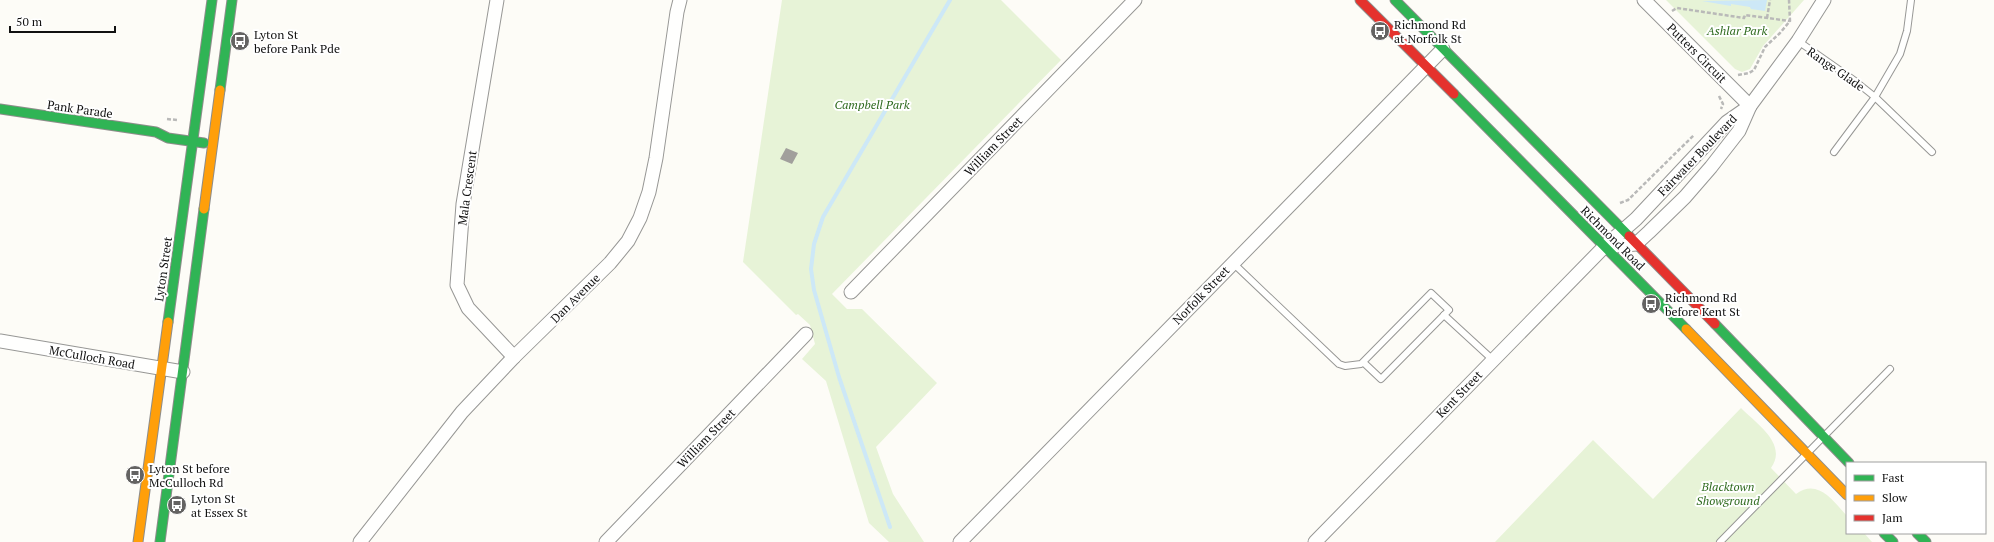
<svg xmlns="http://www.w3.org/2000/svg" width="1994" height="542" viewBox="0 0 1994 542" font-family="'PT Serif',serif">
<rect width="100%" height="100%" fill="#fdfcf7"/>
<g fill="#e7f3d7">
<polygon points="782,0 1001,0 1061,60 832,294 847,309 862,309 937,383 876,447 893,494 924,542 889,542 869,523 826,381 802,359 815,344 810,325 798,314 796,315 743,262"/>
<polygon points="1666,0 1804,0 1763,46 1750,69 1742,72 1735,69"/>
<path d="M1741,408C1757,424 1788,444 1771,468L1796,494C1818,478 1833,501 1847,516V533H1864L1872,542H1495L1593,440L1653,499Z"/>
</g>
<polygon fill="#cde8f7" points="1767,0 1765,11 1751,9 1750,7 1731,4 1731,6 1702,1"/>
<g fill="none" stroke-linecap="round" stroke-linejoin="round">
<polyline stroke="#cde8f7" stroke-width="4" points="890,527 839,377 814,290 811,269 814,244 823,217 950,0"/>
</g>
<polygon fill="#a19f9c" points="786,148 798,153 792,164 780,159"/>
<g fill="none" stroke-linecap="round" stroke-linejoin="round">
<defs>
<g id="lane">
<polyline points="1798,41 1855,81 1875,97 1900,54 1907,31 1911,0"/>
<polyline points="1834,152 1875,97 1932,152"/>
<polyline points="1233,263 1339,364 1345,366 1361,364 1431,293 1449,310 1381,379 1363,362"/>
<polyline points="1444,315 1493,360"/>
<polyline points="1720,542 1890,369"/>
</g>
<g id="street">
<polyline points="497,0 463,204 457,285 468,308 514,357"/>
<polyline points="1644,0 1750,106"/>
<polyline points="1604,247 1636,244 1649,232 1685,197 1711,167 1739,131 1750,106"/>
<polyline points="851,292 1135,0"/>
<polyline points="0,341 183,372"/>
<polyline points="360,542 462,412 514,357 610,263 628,241 640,218 649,192 656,158 677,12 680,0"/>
<polyline points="606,542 806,334"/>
<polyline points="960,542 1443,49"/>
<polyline points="1315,542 1604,247 1636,219 1727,122 1750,106 1798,41 1824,0"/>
</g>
<g id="fast">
<polyline points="1395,0 1629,236"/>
<polyline points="220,90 232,0"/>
<polyline points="1454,94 1686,329"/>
<polyline points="0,109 156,132 168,138 204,143"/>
<polyline points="168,322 212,0"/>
<polyline points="1715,324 1849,463"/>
<polyline points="1884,533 1893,542"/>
<polyline points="1917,533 1926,542"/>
<polyline points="160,542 204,209"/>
</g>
<g id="slow">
<polyline points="204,209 220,90"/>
<polyline points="1686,329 1847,495"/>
<polyline points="138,542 168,322"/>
</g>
<g id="jam">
<polyline points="1360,0 1454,94"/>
<polyline points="1629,236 1715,324"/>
</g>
</defs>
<use href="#lane" stroke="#979795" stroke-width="8"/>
<use href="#street" stroke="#979795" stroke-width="15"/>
<use href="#fast" stroke="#8e8d8b" stroke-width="11"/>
<use href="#slow" stroke="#8e8d8b" stroke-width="11"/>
<use href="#jam" stroke="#8e8d8b" stroke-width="11"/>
<g stroke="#b9b9b8" stroke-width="2.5" stroke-dasharray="4 2" stroke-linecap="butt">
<polyline points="1672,11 1677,8 1744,18 1745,15 1790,21"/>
<polyline points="1767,18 1770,0"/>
<polyline points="1738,75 1749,73 1754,70 1765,47 1780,33 1790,21 1789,0"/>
<polyline points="1719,96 1723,104 1721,109"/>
<polyline points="167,119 177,120"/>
<polyline points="1620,203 1628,200 1694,135"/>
</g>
<use href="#lane" stroke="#fffffe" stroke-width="6"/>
<use href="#street" stroke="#fffffe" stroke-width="13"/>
<use href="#fast" stroke="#30b455" stroke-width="9"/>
<use href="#slow" stroke="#ff9f0a" stroke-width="9"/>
<use href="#jam" stroke="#e5322d" stroke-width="9"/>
</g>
<defs>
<symbol id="bus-disc" viewBox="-11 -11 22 22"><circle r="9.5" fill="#646362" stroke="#fff"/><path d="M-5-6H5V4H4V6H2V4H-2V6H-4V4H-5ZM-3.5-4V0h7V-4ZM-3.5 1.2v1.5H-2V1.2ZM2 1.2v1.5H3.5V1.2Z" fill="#fff"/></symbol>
</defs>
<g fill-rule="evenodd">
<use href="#bus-disc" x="1369" y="20" width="22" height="22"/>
<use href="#bus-disc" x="229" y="30" width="22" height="22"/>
<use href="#bus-disc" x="1640" y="293" width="22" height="22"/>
<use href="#bus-disc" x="124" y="464" width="22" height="22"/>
<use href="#bus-disc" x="166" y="494" width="22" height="22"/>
</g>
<g text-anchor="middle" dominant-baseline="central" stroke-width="4" stroke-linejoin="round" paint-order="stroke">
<g font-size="12" fill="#111" stroke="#fff" text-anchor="start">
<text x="1394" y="24">Richmond Rd<tspan x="1394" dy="14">at Norfolk St</tspan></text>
<text x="254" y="34">Lyton St<tspan x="254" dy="14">before Pank Pde</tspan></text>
<text x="1665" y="297">Richmond Rd<tspan x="1665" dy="14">before Kent St</tspan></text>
<text x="149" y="468">Lyton St before<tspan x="149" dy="14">McCulloch Rd</tspan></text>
<text x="191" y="498">Lyton St<tspan x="191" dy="14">at Essex St</tspan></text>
</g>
<g font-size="12" font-style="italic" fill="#2f6b1f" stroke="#fff">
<text x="1737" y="30">Ashlar Park</text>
<text x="872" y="104">Campbell Park</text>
<text x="1728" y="486">Blacktown<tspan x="1728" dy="14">Showground</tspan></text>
</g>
<g font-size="12" fill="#111" stroke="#fff">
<text transform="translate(1697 53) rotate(45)">Putters Circuit</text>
<text transform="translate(1836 69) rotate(35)">Range Glade</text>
<text transform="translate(80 109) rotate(8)">Pank Parade</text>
<text transform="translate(993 146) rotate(-46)">William Street</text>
<text transform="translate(1697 155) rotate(-46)">Fairwater Boulevard</text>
<text transform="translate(467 188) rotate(-82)">Mala Crescent</text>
<text transform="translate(1613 238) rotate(45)">Richmond Road</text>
<text transform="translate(163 269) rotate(-82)">Lyton Street</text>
<text transform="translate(1201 295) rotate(-46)">Norfolk Street</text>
<text transform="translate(575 298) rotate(-45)">Dan Avenue</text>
<text transform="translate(92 357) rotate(10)">McCulloch Road</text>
<text transform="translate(1459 394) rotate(-46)">Kent Street</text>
<text transform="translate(706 438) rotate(-46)">William Street</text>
</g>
</g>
<rect x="1846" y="462" width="140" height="72" fill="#ffffff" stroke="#a0a0a0"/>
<rect x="1854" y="475" width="20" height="6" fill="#30b455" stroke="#a0a0a0"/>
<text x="1882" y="482" font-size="12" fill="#111111">Fast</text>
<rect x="1854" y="495" width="20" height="6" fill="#ff9f0a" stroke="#a0a0a0"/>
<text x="1882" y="502" font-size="12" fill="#111111">Slow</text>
<rect x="1854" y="515" width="20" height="6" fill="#e5322d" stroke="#a0a0a0"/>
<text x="1882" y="522" font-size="12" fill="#111111">Jam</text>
<path d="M10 26v6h105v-6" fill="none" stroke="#111111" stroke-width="2"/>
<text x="16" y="26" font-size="12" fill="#111111" stroke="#ffffff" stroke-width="3" paint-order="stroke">50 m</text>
</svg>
